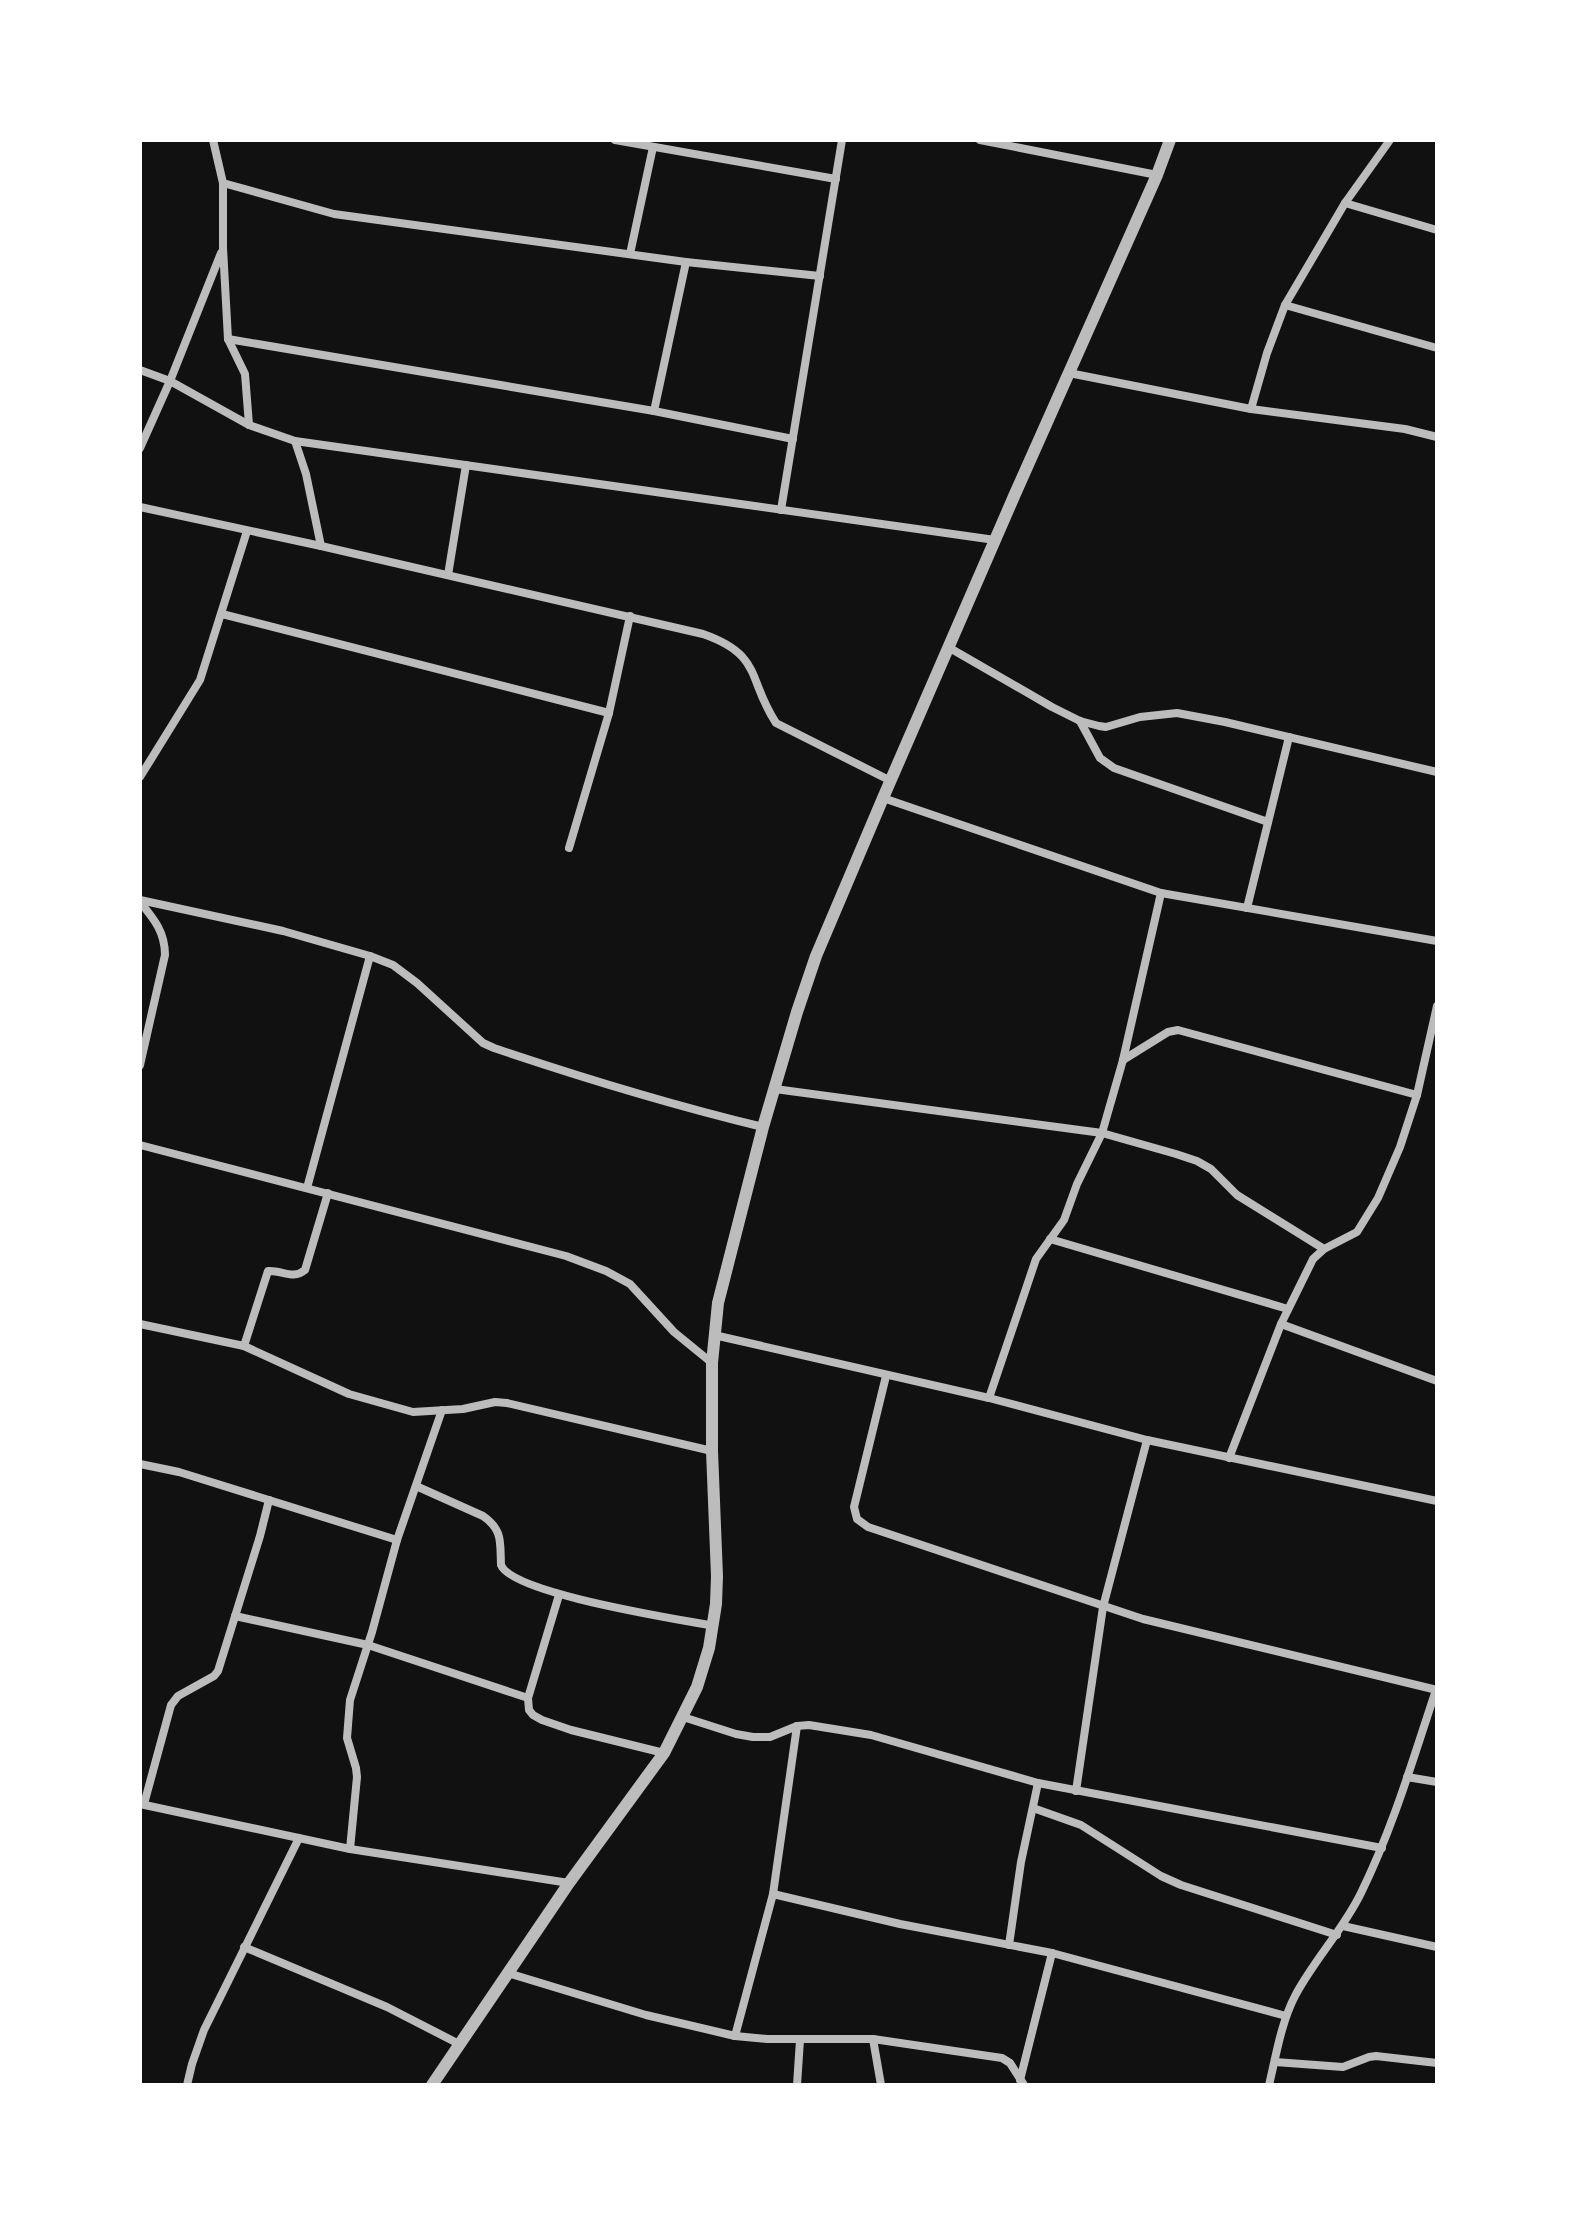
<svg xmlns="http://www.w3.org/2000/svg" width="1577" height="2225" viewBox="0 0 1577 2225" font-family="Jost,sans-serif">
<rect width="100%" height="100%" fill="#111"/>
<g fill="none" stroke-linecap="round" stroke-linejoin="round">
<g stroke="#bcbcbc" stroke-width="8">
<polyline points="213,140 223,183 223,248 228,339 245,374 249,425"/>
<polyline points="615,140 836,179"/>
<polyline points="980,140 1157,175"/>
<polyline points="223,183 334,214 686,262 820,276"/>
<polyline points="1345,203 1437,230"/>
<polyline points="630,254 653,147"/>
<polyline points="1285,305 1437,348"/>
<polyline points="228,339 654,411 793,439"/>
<polyline points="140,370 170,381 249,425 295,441 995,540"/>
<polyline points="1069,373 1251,409 1405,429 1437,437"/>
<polyline points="1251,409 1267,353 1285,305 1345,203 1390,140"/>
<polyline points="654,411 686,262"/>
<polyline points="295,441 306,474 321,546"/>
<polyline points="140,448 170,381 221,253"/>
<path d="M140,507L321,546L703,634C763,655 747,679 776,723L891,781"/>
<polyline points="781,510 842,140"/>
<polyline points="448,575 466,465"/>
<polyline points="222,614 609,713"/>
<polyline points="948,647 1052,707 1080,721 1099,726 1106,727 1140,717 1177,713 1225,722 1437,772"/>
<polyline points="1080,721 1100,758 1114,768 1268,822"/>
<polyline points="140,777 200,680 247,531"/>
<polyline points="883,798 1161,893 1437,941"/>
<polyline points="569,848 609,713 630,616"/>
<path d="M140,900L283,931L370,956L393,965L417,983L483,1043L494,1048C583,1078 672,1105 763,1127"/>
<path d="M140,902C154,919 165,932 165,955L140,1065"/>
<polyline points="1247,908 1289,737"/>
<polyline points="1123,1060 1168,1032 1178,1030 1417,1095"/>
<polyline points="775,1089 1102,1133 1176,1154 1197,1161 1211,1169 1237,1195 1324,1249"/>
<polyline points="140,1145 566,1256 606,1271 630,1284 674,1332 712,1363"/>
<polyline points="307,1188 370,956"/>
<polyline points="1050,1239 1288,1309"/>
<polyline points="140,1324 244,1346 349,1394 413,1412 463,1409 495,1402 507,1403 712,1451"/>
<polyline points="1281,1324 1437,1381"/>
<polyline points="714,1335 989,1398 1147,1440 1437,1501"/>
<path d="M244,1346L268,1271C282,1270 293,1280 305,1270L328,1193"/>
<polyline points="886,1376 854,1507 857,1519 868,1527 1143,1619 1437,1690"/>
<polyline points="989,1398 1036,1259 1064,1220 1077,1184 1102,1133 1123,1060 1161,893"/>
<polyline points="1229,1458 1281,1324 1313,1259 1324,1249 1357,1232 1378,1198 1400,1147 1417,1095 1437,1006"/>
<polyline points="140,1464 179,1472 397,1540"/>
<path d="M416,1486L483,1516C503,1530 500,1542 501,1565C513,1594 678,1619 714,1626"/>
<polyline points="559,1595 528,1698 529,1710 533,1715 542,1720 571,1730 664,1753"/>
<polyline points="235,1616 368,1645 528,1698"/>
<polyline points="683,1717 736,1734 753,1737 770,1737 797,1726 809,1725 871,1735 1038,1783 1382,1848"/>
<polyline points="1407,1777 1437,1782"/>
<polyline points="1076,1791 1103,1607 1147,1440"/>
<polyline points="140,1804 350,1849 569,1883"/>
<polyline points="144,1804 171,1705 178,1696 214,1676 218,1671 260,1536 269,1500"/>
<polyline points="1033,1808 1081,1825 1161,1876 1181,1885 1337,1935"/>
<polyline points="350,1849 357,1777 356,1768 347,1738 350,1700 372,1632 397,1540 442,1410"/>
<polyline points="773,1894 900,1924 1052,1953 1286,2016"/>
<polyline points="1343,1926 1437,1947"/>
<polyline points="1009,1945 1021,1862 1038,1783"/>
<polyline points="244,1947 387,2007 461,2045"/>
<polyline points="508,1973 646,2015 735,2036 767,2039 873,2039 1002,2058 1010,2063 1024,2085"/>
<polyline points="735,2036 773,1894 797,1726"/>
<polyline points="873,2039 881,2085"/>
<polyline points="1275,2062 1343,2067 1369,2057 1376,2056 1437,2063"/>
<polyline points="1020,2080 1052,1953"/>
<polyline points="187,2085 192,2064 204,2030 299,1838"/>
<polyline points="797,2085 800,2040"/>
<path d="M1269,2085C1276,2056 1281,2023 1295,1996C1314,1960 1343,1930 1361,1893C1393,1828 1413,1759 1436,1690"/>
</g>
<polyline stroke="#bcbcbc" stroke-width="12" points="432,2085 569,1883 664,1753 697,1687 709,1648 716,1604 717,1576 712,1451 712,1363 718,1303 763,1127 797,1012 816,956 883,798 1015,494 1157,175 1170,140"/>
</g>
<rect width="1577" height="2225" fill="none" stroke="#ffffff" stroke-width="284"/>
</svg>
